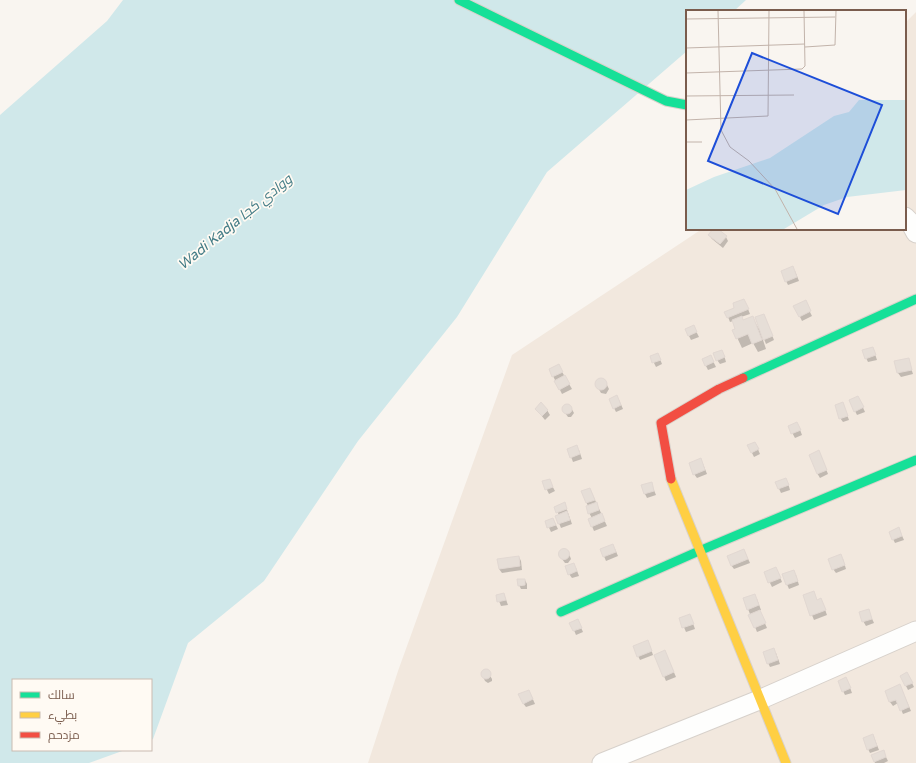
<svg xmlns="http://www.w3.org/2000/svg" width="916" height="763" viewBox="0 0 916 763" font-family="'Varela Round',Cairo,sans-serif">
<rect width="100%" height="100%" fill="#f9f5f0"/>
<polygon fill="#f2e8de" points="916,12 916,763 368,763 398,671 512,355 702,229 905,229 905,23"/>
<polygon fill="#d0e8ea" points="123,0 746,0 734,11 687,11 687,51 547,172 457,317 358,441 264,581 188,643 153,739 151,740 151,680 13,680 13,750 125,750 89,763 0,763 0,115 107,21"/>
<g fill="#0003">
<polygon points="714,229 716,229 726,237 728,241 723,248 712,239 709,235"/>
<polygon points="795,271 799,281 788,285 786,281"/>
<polygon points="746,304 750,314 741,317 743,321 752,317 759,329 764,315 774,340 766,344 764,339 763,340 766,349 758,352 753,343 742,348 734,331 737,330 733,321 730,322 726,312"/>
<polygon points="807,306 812,316 802,321 795,307"/>
<polygon points="696,331 699,337 691,340 689,336"/>
<polygon points="873,348 877,360 868,362 866,358"/>
<polygon points="724,355 726,362 720,364 717,360"/>
<polygon points="651,357 660,359 662,364 656,367"/>
<polygon points="908,359 913,374 901,377 898,373"/>
<polygon points="713,361 716,367 708,370 706,366"/>
<polygon points="550,370 561,370 572,389 562,394"/>
<polygon points="602,380 605,381 609,389 606,394 601,393 597,386 598,381"/>
<polygon points="619,400 623,409 616,412 614,408"/>
<polygon points="860,401 865,412 857,415 855,411"/>
<polygon points="843,404 849,420 843,422 840,418"/>
<polygon points="566,405 570,406 574,413 571,417 568,417 563,410 564,406"/>
<polygon points="536,409 547,410 550,415 545,420"/>
<polygon points="789,427 799,427 802,435 795,438"/>
<polygon points="757,447 760,454 754,457 752,453"/>
<polygon points="568,449 579,450 582,459 573,462"/>
<polygon points="820,454 828,474 820,478 817,473"/>
<polygon points="703,464 707,474 697,478 694,474"/>
<polygon points="549,480 555,491 549,494 543,482"/>
<polygon points="776,482 788,483 790,490 781,493"/>
<polygon points="651,483 656,495 647,498 645,494"/>
<polygon points="590,489 607,526 594,531 589,519 592,518 589,513 588,506 582,492"/>
<polygon points="565,504 572,524 561,528 556,516 559,515 555,507"/>
<polygon points="553,519 558,529 551,532 546,521"/>
<polygon points="899,529 904,540 895,543 893,539"/>
<polygon points="563,549 568,551 571,559 568,563 565,563 559,555 560,552"/>
<polygon points="601,549 615,549 618,556 606,561"/>
<polygon points="744,550 750,563 734,569 731,565"/>
<polygon points="519,557 521,561 522,570 502,573 499,569"/>
<polygon points="843,559 846,569 836,573 833,569"/>
<polygon points="576,568 579,576 572,578 569,574"/>
<polygon points="778,572 782,582 772,587 765,573"/>
<polygon points="783,575 796,575 799,585 789,589"/>
<polygon points="525,580 527,584 527,589 521,589 519,585"/>
<polygon points="504,594 508,605 501,606 497,596"/>
<polygon points="804,596 823,604 827,615 814,620"/>
<polygon points="757,599 761,610 759,610 767,628 757,632 748,609"/>
<polygon points="868,610 874,623 866,626 863,621"/>
<polygon points="690,615 695,629 686,632 680,618"/>
<polygon points="571,623 580,625 583,632 576,635"/>
<polygon points="650,646 653,655 640,660 638,656"/>
<polygon points="776,653 780,664 770,667 768,663"/>
<polygon points="655,655 667,656 676,677 666,681"/>
<polygon points="485,671 487,671 492,679 492,681 488,683 485,681 482,674"/>
<polygon points="901,676 909,677 914,687 908,690"/>
<polygon points="848,682 852,693 845,695 843,691"/>
<polygon points="902,690 911,711 903,714 898,703 893,706 890,702"/>
<polygon points="531,695 535,704 526,707 523,703"/>
<polygon points="873,735 879,750 870,753 868,749"/>
<polygon points="883,751 888,761 884,763 875,763 872,756"/>
</g>
<g fill="#e6ded7" stroke="#e2d8d2">
<polygon points="713,229 718,229 727,236 720,244 708,235"/>
<polygon points="793,266 797,277 785,282 781,271"/>
<polygon points="744,299 749,309 727,318 724,312 734,308 733,303"/>
<polygon points="806,300 811,311 799,317 793,306"/>
<polygon points="764,314 773,336 763,340 755,317"/>
<polygon points="742,316 743,320 753,316 762,340 752,344 748,334 736,339 732,330 735,329 732,320"/>
<polygon points="694,325 697,332 688,336 685,329"/>
<polygon points="873,347 876,355 865,359 862,350"/>
<polygon points="722,350 725,357 716,361 713,353"/>
<polygon points="658,353 661,360 652,363 650,356"/>
<polygon points="711,355 714,362 705,366 702,359"/>
<polygon points="909,358 912,370 897,373 894,361"/>
<polygon points="559,364 563,372 552,377 549,369"/>
<polygon points="565,375 570,384 559,390 554,381"/>
<circle cx="601" cy="384" r="6"/>
<polygon points="617,395 621,405 613,409 609,399"/>
<polygon points="858,396 864,407 854,412 849,400"/>
<polygon points="541,402 548,410 542,416 535,409"/>
<polygon points="843,402 848,416 839,419 835,405"/>
<circle cx="567" cy="409" r="5"/>
<polygon points="797,422 801,430 791,434 788,426"/>
<polygon points="755,442 759,449 751,453 747,445"/>
<polygon points="577,445 580,454 570,458 567,449"/>
<polygon points="819,450 827,470 817,474 809,455"/>
<polygon points="701,458 705,470 693,475 689,463"/>
<polygon points="786,478 789,485 778,489 775,482"/>
<polygon points="550,479 553,487 545,490 542,481"/>
<polygon points="652,482 654,491 644,494 641,485"/>
<polygon points="590,488 595,500 586,503 581,491"/>
<polygon points="565,502 567,509 556,513 554,507"/>
<polygon points="597,502 599,510 588,514 586,506"/>
<polygon points="567,511 570,520 558,524 555,516"/>
<polygon points="602,513 605,521 591,527 588,519"/>
<polygon points="553,518 556,525 547,528 545,521"/>
<polygon points="899,527 902,536 892,540 889,532"/>
<polygon points="613,544 616,552 603,557 600,549"/>
<circle cx="564" cy="554" r="5.5"/>
<polygon points="744,549 748,559 731,566 727,556"/>
<polygon points="841,554 845,565 832,570 828,559"/>
<polygon points="519,556 520,566 499,569 497,559"/>
<polygon points="574,563 577,571 568,575 565,566"/>
<polygon points="776,567 781,578 768,583 764,572"/>
<polygon points="794,570 798,581 786,585 782,574"/>
<polygon points="517,579 525,579 525,585 518,586"/>
<polygon points="814,591 817,600 821,598 826,610 810,616 803,595"/>
<polygon points="504,593 506,600 497,602 496,595"/>
<polygon points="755,594 759,605 747,610 743,598"/>
<polygon points="869,609 872,619 862,622 859,612"/>
<polygon points="760,610 766,623 754,628 748,615"/>
<polygon points="690,614 694,624 682,628 679,618"/>
<polygon points="578,619 582,628 573,631 569,623"/>
<polygon points="648,640 652,651 637,657 633,646"/>
<polygon points="774,648 778,660 767,664 763,652"/>
<polygon points="665,650 674,672 663,677 654,655"/>
<circle cx="486" cy="674" r="5"/>
<polygon points="907,672 913,683 905,686 900,676"/>
<polygon points="846,677 851,688 842,692 838,681"/>
<polygon points="900,684 909,707 900,711 896,700 889,702 885,691"/>
<polygon points="529,690 533,699 523,704 518,694"/>
<polygon points="873,734 877,746 867,750 863,738"/>
<polygon points="884,750 886,757 874,762 871,755"/>
</g>
<g fill="none" stroke-linecap="round" stroke-linejoin="round">
<defs>
<g id="street">
<polyline points="905,217 910,222 916,233"/>
<polyline points="602,763 759,700 916,631"/>
</g>
<g id="fast">
<polyline points="459,0 666,101 687,105"/>
<polyline points="743,378 916,299"/>
<polyline points="561,612 699,551 916,460"/>
</g>
<polyline id="slow" points="671,479 786,763"/>
<polyline id="jam" points="671,479 661,423 719,389 743,378"/>
</defs>
<use href="#street" stroke="#d7d1cb" stroke-width="21"/>
<use href="#fast" stroke="#d9d2cb" stroke-width="11"/>
<use href="#slow" stroke="#d9d2cb" stroke-width="11"/>
<use href="#jam" stroke="#d9d2cb" stroke-width="11"/>
<use href="#street" stroke="#fefefd" stroke-width="19"/>
<use href="#fast" stroke="#16e098" stroke-width="9"/>
<use href="#slow" stroke="#ffcf43" stroke-width="9"/>
<use href="#jam" stroke="#f24e42" stroke-width="9"/>
</g>
<g text-anchor="middle" dominant-baseline="central" stroke-width="3.5" stroke-linejoin="round" paint-order="stroke">
<g font-size="14" font-style="italic" fill="#437c86" stroke="#fffaf3">
<text transform="translate(235 222) rotate(-39)">Wadi Kadja ووادي كجا</text>
</g>
</g>
<g transform="translate(686 10)">
<rect width="220" height="220" fill="#f9f5f0"/>
<path d="M173,90H220V180L161,187L138,195L98,219H0V180L28,167L84,148L148,106L163,102Z" fill="#d0e8ea"/>
<path fill="none" stroke="#c2b3aa" stroke-width="1" d="M32,1L35,120L44,137L63,151L89,179L111,219M0,9L149,7M119,37L149,35L150,1M0,38L119,34M0,63L116,59L119,56L118,1M0,86L108,85M0,110L82,106L83,1M0,132H16"/>
<path fill="#1d4ed8" fill-opacity="0.15" stroke="#1d4ed8" stroke-width="2" d="M66,43L196,95L152,204L22,151Z"/>
<rect width="220" height="220" fill="none" stroke="#7a5c4d" stroke-width="2"/>
</g>
<rect x="12" y="679" width="140" height="72" fill="#fffaf3" stroke="#cabbb1"/>
<rect x="20" y="692" width="20" height="6" fill="#16e098" stroke="#cabbb1"/>
<text x="48" y="699" font-size="12" fill="#7a5c4d">سالك</text>
<rect x="20" y="712" width="20" height="6" fill="#ffcf43" stroke="#cabbb1"/>
<text x="48" y="719" font-size="12" fill="#7a5c4d">بطيء</text>
<rect x="20" y="732" width="20" height="6" fill="#f24e42" stroke="#cabbb1"/>
<text x="48" y="739" font-size="12" fill="#7a5c4d">مزدحم</text>
</svg>
